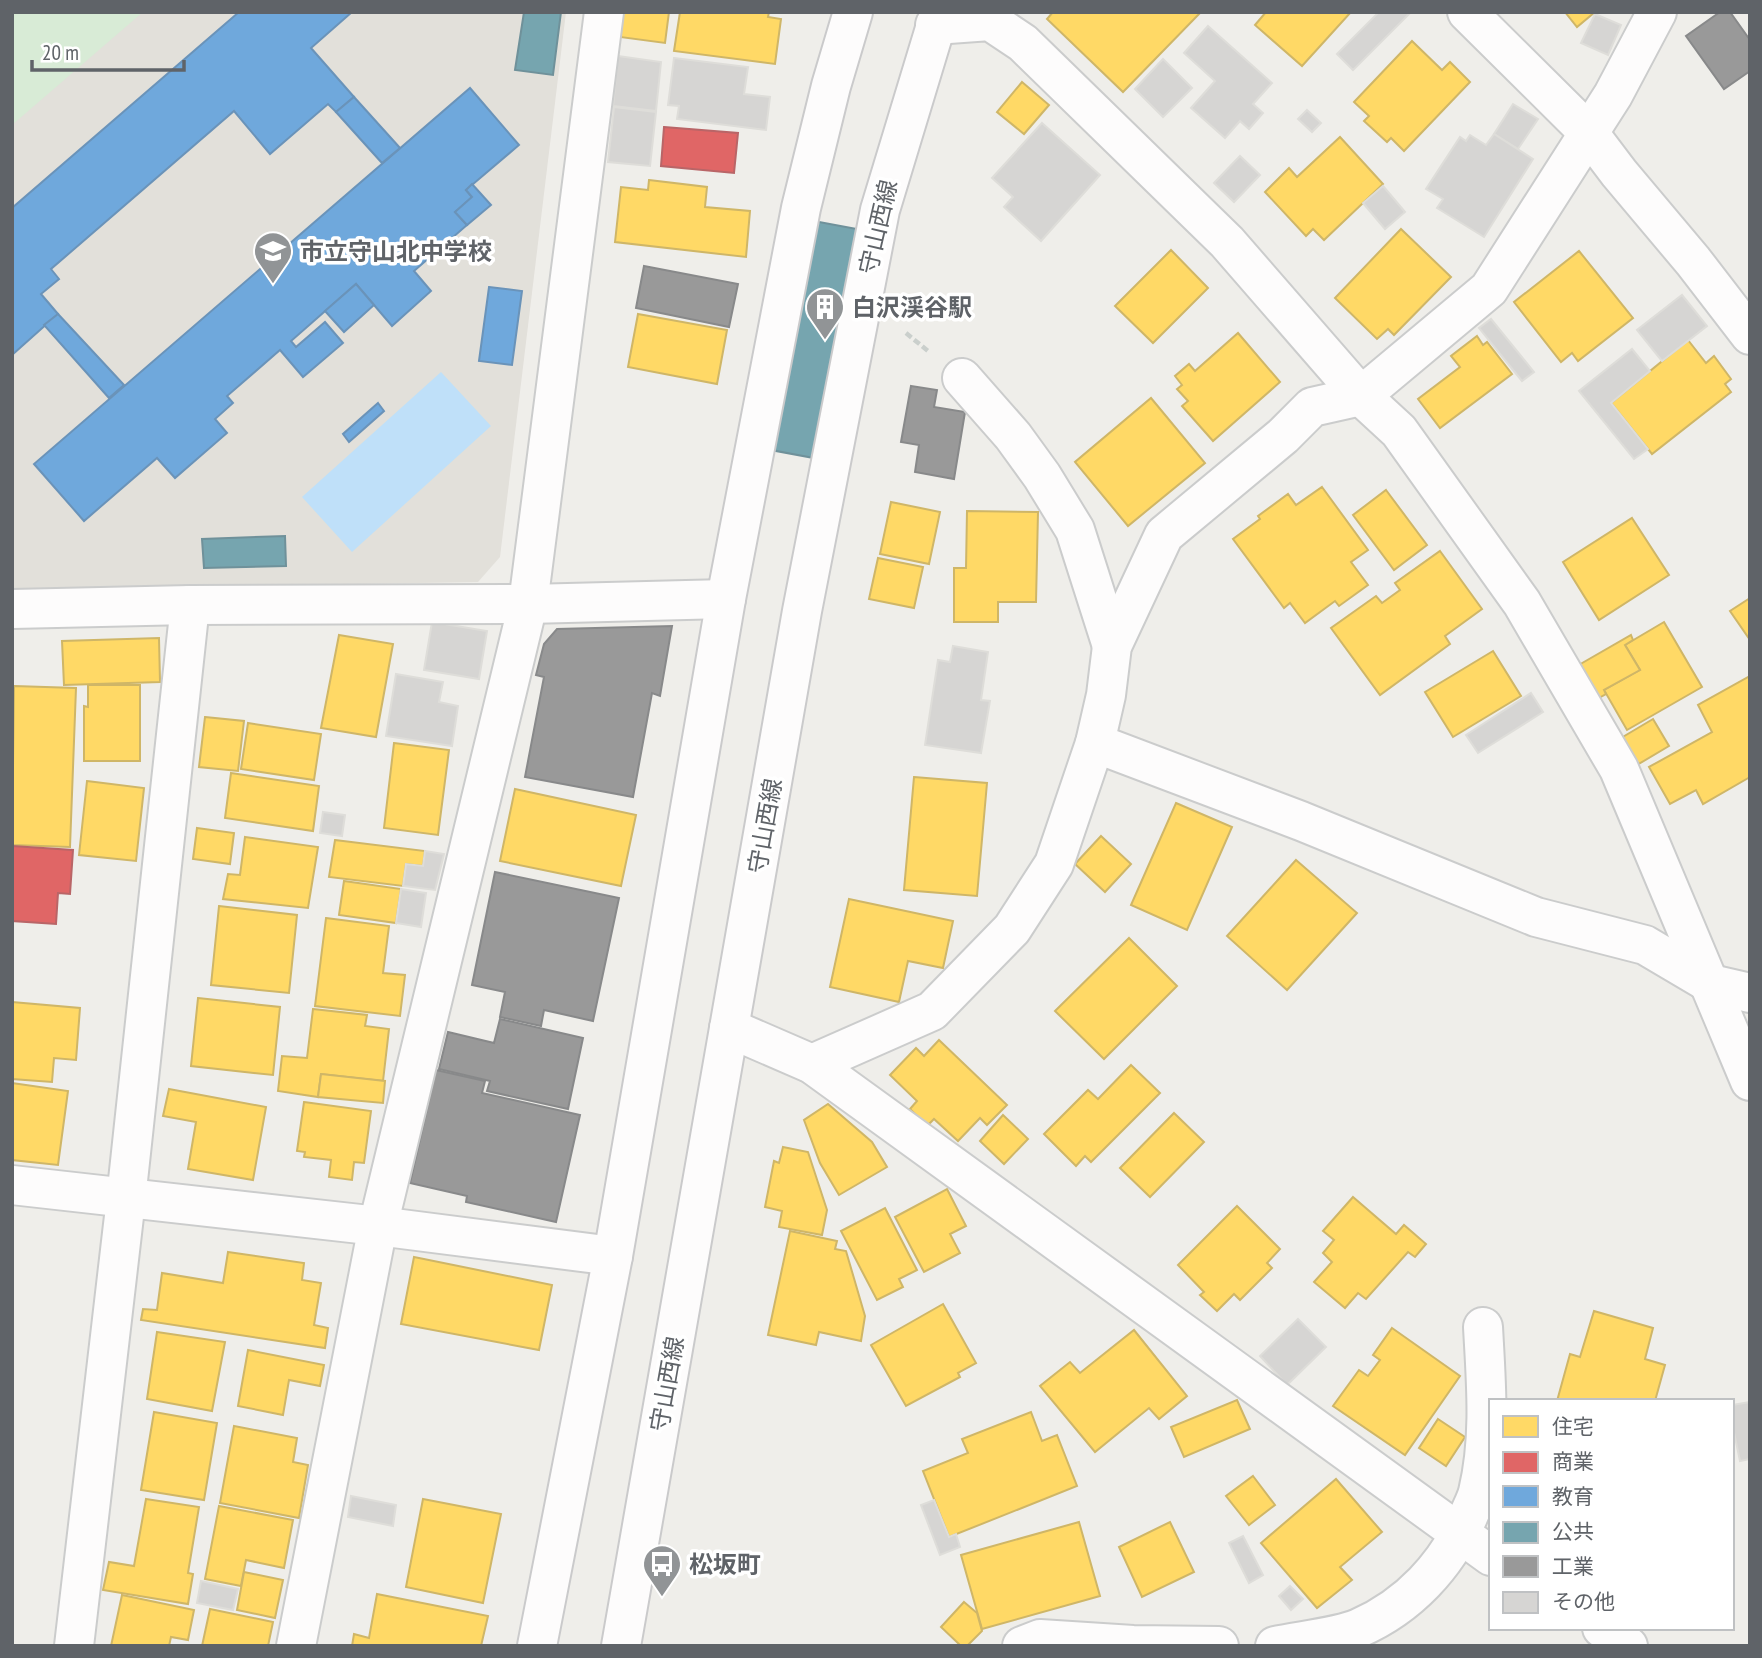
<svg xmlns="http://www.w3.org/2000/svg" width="1762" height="1658" viewBox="0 0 1762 1658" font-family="'PT Sans Narrow','Noto Sans JP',sans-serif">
<rect width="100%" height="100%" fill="#efeeea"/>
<polygon fill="#e2e0da" points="12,12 566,12 500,557 478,582 12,590"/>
<polygon fill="#d8ebd6" points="12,12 143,12 12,125"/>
<polygon fill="#bfe0f9" points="441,372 491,426 352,552 302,497"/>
<g fill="#ffd966" stroke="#cfb667" stroke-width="2">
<polygon points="623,12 669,12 665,43 620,37"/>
<polygon points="680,12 769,12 768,17 781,19 775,64 674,51"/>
<polygon points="1053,12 1201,12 1123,92 1047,19"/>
<polygon points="1266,12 1351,12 1302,66 1255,25"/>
<polygon points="1565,12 1595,12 1577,27"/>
<polygon points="1412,41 1442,70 1450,62 1470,82 1404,151 1391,138 1387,142 1364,121 1369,116 1354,102"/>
<polygon points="1022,82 1049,105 1024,134 997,112"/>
<polygon points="1340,137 1383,184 1324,240 1313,229 1306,236 1265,192 1289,168 1297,177"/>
<polygon points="649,180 707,187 705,207 750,211 746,257 615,242 621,187 648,190"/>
<polygon points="1401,229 1451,277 1394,335 1388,329 1377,339 1335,298"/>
<polygon points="1171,250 1208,288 1153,343 1115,306"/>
<polygon points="1579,251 1633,318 1578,361 1572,353 1561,362 1514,302"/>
<polygon points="638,314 727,330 717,384 628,367"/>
<polygon points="1238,333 1280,382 1213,441 1182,406 1188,401 1177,389 1182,385 1175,376 1189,364 1195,371"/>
<polygon points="1477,336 1483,345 1487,342 1512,374 1440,428 1418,399 1460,367 1451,356"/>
<polygon points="1688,340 1706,363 1714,356 1731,379 1725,384 1731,392 1652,454 1611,403"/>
<polygon points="1151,398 1205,463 1128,526 1075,462"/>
<polygon points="1322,487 1368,550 1351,562 1368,585 1339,606 1335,601 1305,623 1290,603 1284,608 1233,539 1260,519 1258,516 1288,494 1296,505"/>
<polygon points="1386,490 1427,545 1394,570 1353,515"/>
<polygon points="891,502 940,512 929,564 880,554"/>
<polygon points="967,511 1038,512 1036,602 998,602 998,622 954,622 954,568 966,568"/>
<polygon points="1632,518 1669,575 1599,620 1563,562"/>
<polygon points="1440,551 1482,609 1445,636 1450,644 1380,695 1331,628 1376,596 1382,603 1400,590 1395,583"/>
<polygon points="878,558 923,567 914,608 869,599"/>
<polygon points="1750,598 1750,640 1730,611"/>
<polygon points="1664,622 1702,687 1627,730 1604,690 1640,670 1625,645"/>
<polygon points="339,635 393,644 376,737 321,728"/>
<polygon points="1631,635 1633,640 1625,645 1640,670 1604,690 1606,694 1597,699 1577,666"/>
<polygon points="159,638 160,682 64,685 62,641"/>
<polygon points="1493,651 1521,696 1453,737 1425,692"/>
<polygon points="1750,676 1750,777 1703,804 1696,790 1670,804 1649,767 1712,732 1698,705"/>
<polygon points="88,685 140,685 140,761 84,761 84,706 88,707"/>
<polygon points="14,686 76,688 70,847 12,845"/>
<polygon points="205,717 244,721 238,771 199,767"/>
<polygon points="1653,719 1669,746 1637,765 1621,738"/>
<polygon points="248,723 321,734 314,780 241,769"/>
<polygon points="394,743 449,750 438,835 384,828"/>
<polygon points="231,773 319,786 313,831 225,818"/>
<polygon points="914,777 987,783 977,896 904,890"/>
<polygon points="87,781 144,788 136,861 79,855"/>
<polygon points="515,789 636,815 621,886 500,861"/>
<polygon points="1176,803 1232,827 1187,930 1131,905"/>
<polygon points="197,828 234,833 230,864 193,859"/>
<polygon points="1101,836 1131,864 1105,892 1075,864"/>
<polygon points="245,837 318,847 308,908 223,899 228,874 240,875"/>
<polygon points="335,840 425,851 423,866 406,864 403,886 329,877"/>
<polygon points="1296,860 1357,913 1287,990 1227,936"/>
<polygon points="344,881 401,889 396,923 339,915"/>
<polygon points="849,899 953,921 943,968 908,961 899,1002 830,987"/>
<polygon points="219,906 297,915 289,993 211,985"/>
<polygon points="326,918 389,926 383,973 405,975 400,1016 315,1006"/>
<polygon points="1129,938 1177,986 1104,1059 1055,1011"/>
<polygon points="198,998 280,1007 273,1075 191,1066"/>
<polygon points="12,1002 80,1008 76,1060 54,1058 52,1082 12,1079"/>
<polygon points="313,1009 367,1015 365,1026 389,1029 383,1081 321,1074 318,1097 278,1091 282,1056 307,1058"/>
<polygon points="939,1040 1007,1105 987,1125 980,1118 958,1141 934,1119 927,1126 910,1109 917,1101 890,1075 916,1048 924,1056"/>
<polygon points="1131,1065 1160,1093 1091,1162 1085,1156 1076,1166 1044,1134 1088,1090 1098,1099"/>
<polygon points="321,1074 385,1081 383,1103 318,1097"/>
<polygon points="12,1083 68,1091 58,1165 12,1160"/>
<polygon points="169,1089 266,1107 253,1180 188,1169 196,1122 163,1116"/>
<polygon points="304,1102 371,1111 364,1163 354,1162 352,1180 329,1177 331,1160 304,1157 305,1152 297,1151"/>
<polygon points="828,1104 872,1142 887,1167 839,1195 820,1163 804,1120"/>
<polygon points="1174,1113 1204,1142 1150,1197 1120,1168"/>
<polygon points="1003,1115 1028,1139 1004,1164 980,1141"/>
<polygon points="783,1147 808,1152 827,1210 822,1235 779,1227 782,1211 765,1207 774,1161 779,1163"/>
<polygon points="947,1189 966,1226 950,1234 960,1253 924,1272 895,1217"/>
<polygon points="1353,1197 1396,1234 1404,1225 1426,1244 1415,1257 1408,1252 1366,1299 1358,1293 1345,1308 1314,1282 1332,1262 1323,1253 1334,1240 1323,1231"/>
<polygon points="1237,1206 1280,1249 1267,1263 1272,1268 1240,1300 1234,1294 1217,1311 1200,1295 1204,1292 1178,1265"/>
<polygon points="885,1208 917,1270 899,1279 903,1287 877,1300 841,1231"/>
<polygon points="790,1231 837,1241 835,1249 846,1251 865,1316 861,1341 819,1332 816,1345 768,1335"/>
<polygon points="228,1252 304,1263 302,1280 321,1283 314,1325 328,1328 325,1348 141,1320 143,1309 157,1310 162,1273 223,1283"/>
<polygon points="414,1257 552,1285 539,1350 401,1324"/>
<polygon points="943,1304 976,1363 958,1373 960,1377 906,1406 871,1345"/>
<polygon points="1594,1311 1653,1328 1645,1359 1665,1365 1655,1401 1557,1401 1570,1354 1580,1357"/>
<polygon points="1392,1328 1460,1376 1405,1455 1333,1406 1359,1370 1368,1376 1380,1360 1373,1355"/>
<polygon points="1134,1330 1187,1396 1159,1419 1149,1408 1095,1452 1040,1386 1070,1362 1080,1373"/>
<polygon points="157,1332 225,1342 212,1411 147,1399"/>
<polygon points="248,1350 324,1365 320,1386 289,1380 283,1415 238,1406"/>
<polygon points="1237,1400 1250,1429 1184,1457 1171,1427"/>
<polygon points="154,1412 217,1423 204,1500 141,1490"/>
<polygon points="1031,1412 1042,1441 1057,1435 1077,1486 949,1537 923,1471 968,1453 962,1439"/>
<polygon points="1438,1419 1465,1437 1446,1466 1419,1448"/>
<polygon points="234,1426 297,1438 293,1462 308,1465 299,1518 220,1503"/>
<polygon points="1253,1476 1275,1505 1249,1525 1226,1496"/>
<polygon points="1336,1479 1382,1532 1340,1567 1352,1580 1317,1608 1261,1543"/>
<polygon points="146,1499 199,1507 188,1573 193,1574 188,1604 103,1590 109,1562 134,1566"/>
<polygon points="423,1499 501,1514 483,1603 406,1587"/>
<polygon points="219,1506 293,1520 284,1568 246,1560 241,1586 205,1579"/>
<polygon points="1079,1522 1100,1596 982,1629 961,1555"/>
<polygon points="1170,1522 1194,1572 1142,1597 1119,1547"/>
<polygon points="244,1572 283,1580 275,1618 237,1610"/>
<polygon points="377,1594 488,1616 481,1646 352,1646 354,1634 369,1638"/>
<polygon points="122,1595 194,1610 188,1640 171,1637 169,1646 111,1646"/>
<polygon points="964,1602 977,1613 982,1631 967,1646 961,1646 941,1627"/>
<polygon points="210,1609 273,1622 268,1646 202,1646"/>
</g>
<g fill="#e06666" stroke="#b96567" stroke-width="2">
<polygon points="664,127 738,133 734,173 661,166"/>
<polygon points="12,846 73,850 70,894 58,893 56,924 12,921"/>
</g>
<g fill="#6fa8dc" stroke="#6a93b9" stroke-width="2">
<polygon points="239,12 352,12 311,48 354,97 336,112 328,104 270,154 234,111 51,269 59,279 41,294 58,314 12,355 12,208"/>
<polygon points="470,88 519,145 466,190 472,197 455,212 467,225 414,271 431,291 392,326 356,284 291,341 296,347 325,322 343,343 303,377 280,350 227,396 233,403 215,419 227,433 175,478 157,458 84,521 34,464"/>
<polygon points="354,97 400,148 382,163 336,112"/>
<polygon points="472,184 491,205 467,225 455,212 472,197 466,190"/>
<polygon points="356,284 374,305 344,332 325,311"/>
<polygon points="489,287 522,291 512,365 479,361"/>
<polygon points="58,314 124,385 109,398 44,325"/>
<polygon points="378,403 384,411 349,442 343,434"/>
</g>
<g fill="#76a5af" stroke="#6f919a" stroke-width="2">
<polygon points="524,12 561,12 553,75 515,70"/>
<polygon points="803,219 889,235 846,464 760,448"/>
<polygon points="285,536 286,566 204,568 202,539"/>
</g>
<g fill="#999" stroke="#88898a" stroke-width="2">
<polygon points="1720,12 1730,12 1750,40 1750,71 1724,89 1686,36"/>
<polygon points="644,266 738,284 729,327 636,308"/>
<polygon points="911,386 937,390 934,407 965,412 954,479 915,472 919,445 901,442"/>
<polygon points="672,626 660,696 652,693 633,797 525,777 544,677 536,675 544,644 557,629"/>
<polygon points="495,872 619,898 593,1021 544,1010 541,1026 500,1017 505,992 472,985"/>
<polygon points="500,1019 583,1038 568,1109 487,1091 490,1081 439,1069 448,1032 494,1043"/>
<polygon points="436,1070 485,1081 482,1093 580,1115 556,1222 466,1202 467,1196 410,1183"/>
</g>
<g fill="#d6d5d3" stroke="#deddd9" stroke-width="2">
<polygon points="1379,12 1411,12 1353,70 1337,54"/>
<polygon points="1595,14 1621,25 1608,55 1581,43"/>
<polygon points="1208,26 1272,83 1253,104 1263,113 1249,129 1240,121 1225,138 1191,108 1215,81 1184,53"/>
<polygon points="618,56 661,62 656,111 613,106"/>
<polygon points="674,58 748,67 744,94 770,97 766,130 677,119 679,106 668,105"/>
<polygon points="1163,59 1192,88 1163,117 1135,89"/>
<polygon points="1513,104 1538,119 1518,149 1494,134"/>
<polygon points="614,107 656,112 650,166 608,162"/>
<polygon points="1307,110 1321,123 1312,132 1298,119"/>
<polygon points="1042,123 1100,175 1041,241 1004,207 1013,197 992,178"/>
<polygon points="1494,134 1533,159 1484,237 1437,208 1443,199 1426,189 1460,137 1466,141 1470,135 1486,145"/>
<polygon points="1240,156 1260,175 1234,202 1214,183"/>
<polygon points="1383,186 1405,212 1385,229 1363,203"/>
<polygon points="1682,295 1707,326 1662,361 1637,330"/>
<polygon points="1491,319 1534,372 1522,381 1479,328"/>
<polygon points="1632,349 1650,371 1611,403 1648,449 1634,459 1579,391"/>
<polygon points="432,622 487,631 479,679 424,670"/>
<polygon points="953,646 988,652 981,700 990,701 981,753 925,745 938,660 950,662"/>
<polygon points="396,674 443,682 439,702 458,706 452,746 386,736"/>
<polygon points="1531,693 1543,712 1478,753 1466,735"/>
<polygon points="323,812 345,815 342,836 320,833"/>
<polygon points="425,851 444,854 435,890 403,886 406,864 423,866"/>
<polygon points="401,889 426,893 421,927 396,923"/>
<polygon points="1298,1319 1326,1347 1287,1385 1260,1356"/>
<polygon points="1750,1402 1750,1459 1740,1461 1732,1423 1732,1405"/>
<polygon points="351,1496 396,1505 393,1526 348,1517"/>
<polygon points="934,1500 949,1537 956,1534 960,1547 940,1555 921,1505"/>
<polygon points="1243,1536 1263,1575 1249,1583 1229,1543"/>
<polygon points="201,1581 238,1589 233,1610 197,1603"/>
<polygon points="1290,1586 1303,1599 1291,1610 1279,1596"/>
</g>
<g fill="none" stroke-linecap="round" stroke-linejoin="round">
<defs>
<g id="minor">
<polyline points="1467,12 1588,132 1619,173 1693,261 1750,335"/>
<polyline points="935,25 990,21 1023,43 1227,242 1361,396 1399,431 1522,603 1619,769 1750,1081"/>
<polyline points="962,378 1013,436 1042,476 1075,530 1112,646"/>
<polyline points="12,609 190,605 528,604 726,599"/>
<polyline points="1095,743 1301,821 1536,917 1645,945 1711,984 1750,993"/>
<polyline points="729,1028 812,1064 1491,1556"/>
<polyline points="812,1064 932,1011 1012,929 1054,864 1095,743 1106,695 1112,646 1164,535 1283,436 1312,407 1361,396 1489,289 1613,95 1657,12"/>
<polyline points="12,1185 378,1226 613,1256"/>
<polyline points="1602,1628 1628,1646"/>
<polyline points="74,1646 126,1199 190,605"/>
<polyline points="296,1646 378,1226 528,604 604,12"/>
<polyline points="1022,1646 1040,1639 1133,1645 1219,1646"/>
<path d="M1275,1646C1297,1641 1339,1637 1359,1628C1409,1606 1446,1566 1468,1517C1471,1509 1476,1500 1478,1492C1491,1438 1486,1382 1483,1327"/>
</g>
<g id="secondary">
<polyline points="537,1646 613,1256 726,599 801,208 831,86 853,12"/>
<polyline points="621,1646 802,611 880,210 940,12"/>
</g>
</defs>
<use href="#minor" stroke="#cbcccc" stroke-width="42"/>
<use href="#secondary" stroke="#cacacb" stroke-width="42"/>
<polyline stroke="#cacfcc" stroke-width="4.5" stroke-dasharray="7 3.5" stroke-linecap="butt" points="906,333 928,351"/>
<use href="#minor" stroke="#fdfcfc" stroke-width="38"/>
<use href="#secondary" stroke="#fdfcfc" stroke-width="38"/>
</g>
<defs>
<symbol id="school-pin" viewBox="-11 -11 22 30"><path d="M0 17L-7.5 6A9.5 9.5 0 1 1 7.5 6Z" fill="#919496" stroke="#fff"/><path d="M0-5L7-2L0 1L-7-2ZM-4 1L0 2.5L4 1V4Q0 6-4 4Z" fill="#fff"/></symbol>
<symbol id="building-pin" viewBox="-11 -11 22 30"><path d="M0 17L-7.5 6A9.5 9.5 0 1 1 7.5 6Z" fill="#919496" stroke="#fff"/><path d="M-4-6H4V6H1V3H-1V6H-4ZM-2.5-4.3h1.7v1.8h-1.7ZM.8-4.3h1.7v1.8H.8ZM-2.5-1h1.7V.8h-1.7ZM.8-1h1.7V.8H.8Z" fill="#fff"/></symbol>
<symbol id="bus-pin" viewBox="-11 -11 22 30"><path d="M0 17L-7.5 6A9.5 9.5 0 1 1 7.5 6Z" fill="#919496" stroke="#fff"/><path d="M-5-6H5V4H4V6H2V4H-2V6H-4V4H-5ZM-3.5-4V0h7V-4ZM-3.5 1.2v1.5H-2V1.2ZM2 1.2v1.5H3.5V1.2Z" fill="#fff"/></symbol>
</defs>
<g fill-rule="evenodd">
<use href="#school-pin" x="251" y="229" width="44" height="60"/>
<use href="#building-pin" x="803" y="285" width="44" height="60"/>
<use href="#bus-pin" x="640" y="1542" width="44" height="60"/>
</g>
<g text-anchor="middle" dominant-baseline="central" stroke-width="7" stroke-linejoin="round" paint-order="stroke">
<g font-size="24" fill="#5f6368" stroke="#fff">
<text transform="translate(878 227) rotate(-77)">守山西線</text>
<text transform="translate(765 826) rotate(-80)">守山西線</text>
<text transform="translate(667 1384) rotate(-80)">守山西線</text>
</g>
<g font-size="24" font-weight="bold" fill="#5f6368" stroke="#fff" text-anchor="start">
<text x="300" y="251">市立守山北中学校</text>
<text x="852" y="307">白沢渓谷駅</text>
<text x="689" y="1564">松坂町</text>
</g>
</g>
<rect width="1762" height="1658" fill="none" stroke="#5f6368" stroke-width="28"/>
<rect x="1489" y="1399" width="245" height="231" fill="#ffffff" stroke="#bfc1c3" stroke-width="2"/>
<rect x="1503" y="1416" width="35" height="21" fill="#ffd966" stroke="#bfc1c3" stroke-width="2"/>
<text x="1552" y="1434" font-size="21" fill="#5f6368">住宅</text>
<rect x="1503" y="1452" width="35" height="21" fill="#e06666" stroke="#bfc1c3" stroke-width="2"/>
<text x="1552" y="1469" font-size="21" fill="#5f6368">商業</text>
<rect x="1503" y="1486" width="35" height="21" fill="#6fa8dc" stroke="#bfc1c3" stroke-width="2"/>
<text x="1552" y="1504" font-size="21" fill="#5f6368">教育</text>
<rect x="1503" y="1522" width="35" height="21" fill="#76a5af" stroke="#bfc1c3" stroke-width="2"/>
<text x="1552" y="1539" font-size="21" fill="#5f6368">公共</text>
<rect x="1503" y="1556" width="35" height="21" fill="#999999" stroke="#bfc1c3" stroke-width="2"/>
<text x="1552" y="1574" font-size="21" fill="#5f6368">工業</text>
<rect x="1503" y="1592" width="35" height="21" fill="#d6d5d3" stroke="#bfc1c3" stroke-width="2"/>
<text x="1552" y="1609" font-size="21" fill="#5f6368">その他</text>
<path d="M32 60v10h152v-10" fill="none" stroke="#5f6368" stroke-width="3.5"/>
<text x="42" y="60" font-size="21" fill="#5f6368" stroke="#ffffff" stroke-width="5" paint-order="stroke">20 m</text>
</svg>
